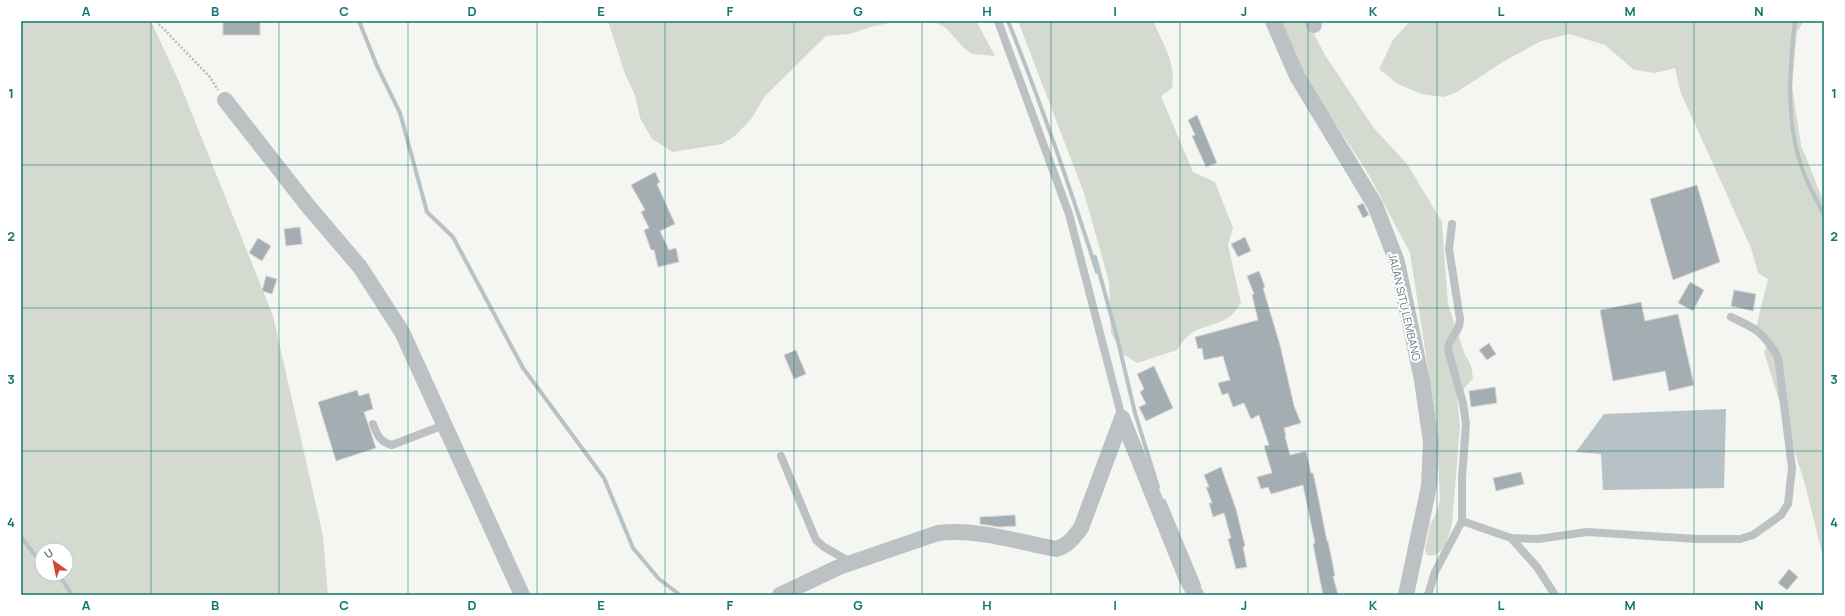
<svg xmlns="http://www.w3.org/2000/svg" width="1845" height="616" viewBox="0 0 1845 616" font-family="Manrope,sans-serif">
<rect width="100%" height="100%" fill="#f5f5f2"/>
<g fill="#d5dad1" fill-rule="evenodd">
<path d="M21,21H151L180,84L273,316L323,536L328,595H21ZM42,550H66V574H42Z"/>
<polygon points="608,21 900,21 874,26 849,34 826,36 764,97 752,118 735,136 722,144 673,152 652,139 640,118 635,95 625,74"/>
<polygon points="933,21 976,21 995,56 972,54 962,46 946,28"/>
<path d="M1018,21H1153C1163,44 1176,62 1172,88L1161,96L1193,172L1215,182L1233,228L1228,245L1241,303C1237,308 1232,317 1226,319C1203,331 1193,324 1177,350L1137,363L1123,354L1111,333L1109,282L1084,193Z"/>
<path d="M1277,21H1307L1325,55L1373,127L1407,164L1442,222L1448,304L1465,355L1471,365L1473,378L1457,397L1460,426L1452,524C1448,537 1445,558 1427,555L1425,550L1430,525L1436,514L1440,500L1436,419L1410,253L1369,175L1316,94L1293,54Z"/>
<polygon points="1410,21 1804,21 1797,32 1792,87 1801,145 1824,203 1824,561 1806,488 1764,352 1769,342 1756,328 1768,279 1758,273 1751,248 1680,91 1675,68 1655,73 1634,70 1605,45 1569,34 1541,41 1501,63 1457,92 1444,97 1421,94 1398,84 1379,69 1393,40"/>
</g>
<polygon fill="#b6c2c5" points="1726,409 1724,488 1603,490 1601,454 1576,452 1604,414"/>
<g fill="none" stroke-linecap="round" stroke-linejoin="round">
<g stroke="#b6c2c5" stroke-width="4">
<polyline points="359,21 377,66 400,113 427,212 453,237 523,368 604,478 633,548 659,579 680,595"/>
<path d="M1008,21C1041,103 1070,187 1097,272L1095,257L1117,337L1135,413L1158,487"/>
<path d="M1795,21C1789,72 1785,127 1805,176C1810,189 1818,202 1824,215"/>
<polyline points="1164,501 1199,585"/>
<polyline points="21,537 42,564"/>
<polyline points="54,574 63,581 72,595"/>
</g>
</g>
<g fill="#a4adb1" stroke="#d6d6d4">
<rect x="223" y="21" width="37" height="14"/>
<polygon points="1197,115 1217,163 1206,167 1192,136 1195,135 1188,120"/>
<polygon points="655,172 660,182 657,184 675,224 660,231 669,250 676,248 679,262 658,267 654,250 651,250 644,230 649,228 641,212 645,210 631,185"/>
<polygon points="1697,185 1720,262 1673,280 1650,199"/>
<polygon points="1363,203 1369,215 1363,218 1357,206"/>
<polygon points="300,227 302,244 286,246 284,229"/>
<polygon points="1245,237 1251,251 1238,257 1231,244"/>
<polygon points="258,238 271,246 262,261 249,253"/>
<polygon points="1259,271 1265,287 1263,288 1280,345 1294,406 1301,423 1284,428 1286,436 1285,436 1290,455 1306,451 1311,473 1313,473 1317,491 1327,541 1328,541 1335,576 1333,576 1338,595 1323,595 1313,544 1315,543 1303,485 1271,494 1268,487 1261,489 1257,477 1272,473 1264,446 1269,445 1259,415 1251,419 1244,403 1233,407 1228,393 1222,395 1218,383 1230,380 1223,356 1204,360 1202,348 1198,349 1195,337 1258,320 1252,295 1254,294 1247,276"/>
<polygon points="266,276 277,279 272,294 262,291"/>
<polygon points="1690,282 1704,290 1693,311 1678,303"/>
<polygon points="1734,290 1756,294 1753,311 1731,306"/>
<polygon points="1641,302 1645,321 1678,314 1694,385 1669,391 1665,371 1613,381 1600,310"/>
<polygon points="1489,343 1496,354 1487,360 1479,350"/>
<polygon points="796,350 806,374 794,379 784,355"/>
<polygon points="1154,366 1173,408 1146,421 1139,407 1146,404 1140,392 1144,389 1137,374"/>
<polygon points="1495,387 1497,403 1471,407 1469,391"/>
<polygon points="357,390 359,396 369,393 373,409 364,412 376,448 336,461 318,402"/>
<polygon points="1221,467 1236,509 1245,546 1243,547 1247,567 1236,569 1228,539 1231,538 1224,513 1213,517 1209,503 1212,503 1206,487 1209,487 1204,475"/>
<polygon points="1521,472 1524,484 1496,491 1493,478"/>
<polygon points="1015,515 1016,526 999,527 980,524 980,517"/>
<polygon points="1789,569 1798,577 1787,590 1778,583"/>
</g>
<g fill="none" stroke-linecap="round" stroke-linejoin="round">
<polyline stroke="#b8bbbd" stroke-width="2.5" stroke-dasharray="2 2" stroke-linecap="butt" points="156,21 209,76 218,90"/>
<g stroke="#bcc1c3" stroke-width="8">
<polyline points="998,21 1069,214 1122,418"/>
<path d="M1452,224L1449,249L1460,319C1460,334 1448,337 1448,350L1463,403L1466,424L1462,478V521"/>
<path d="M373,424C377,435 380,442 392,445L444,425"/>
<polyline points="781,456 816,540 824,547 852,563"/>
<polyline points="1511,538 1537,567 1555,595"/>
<path d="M1428,595L1435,572L1462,521L1511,538L1538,539L1587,532L1697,539H1740L1753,535L1781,515L1788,504L1792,468L1778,357C1763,332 1757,329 1731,317"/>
</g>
<g stroke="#bcc1c3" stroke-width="16">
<polyline points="1273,21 1297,76 1375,205 1397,262 1422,380 1431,442 1429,486 1406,595"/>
<polyline points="1313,21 1314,25"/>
<polyline points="225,100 308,206 360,267 402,332 522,595"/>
<polyline points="1122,418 1186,577 1196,595"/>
<path d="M780,595L839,567L938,533C975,528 1019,542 1056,549C1068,546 1073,538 1081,528L1122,418"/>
</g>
</g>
<path fill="none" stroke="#0f766e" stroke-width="1" stroke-opacity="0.55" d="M151,21V595M279,21V595M408,21V595M537,21V595M665,21V595M794,21V595M922,21V595M1051,21V595M1180,21V595M1308,21V595M1437,21V595M1566,21V595M1694,21V595M21,165H1824M21,308H1824M21,451H1824"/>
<g text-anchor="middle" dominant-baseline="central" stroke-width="4" stroke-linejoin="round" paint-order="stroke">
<g font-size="11" fill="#667881" stroke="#fff">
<text transform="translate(1405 307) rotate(77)">JALAN SITU LEMBANG</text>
</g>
</g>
<rect width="1845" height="616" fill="none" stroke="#ffffff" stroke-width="44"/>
<g transform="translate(54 562) rotate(327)"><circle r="19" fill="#ffffff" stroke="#c2c9cd"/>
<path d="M0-3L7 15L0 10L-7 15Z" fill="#d54732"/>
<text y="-6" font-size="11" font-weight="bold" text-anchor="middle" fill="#667881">U</text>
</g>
<rect x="22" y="22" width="1801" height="572" fill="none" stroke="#0f766e" stroke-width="1.5"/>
<g font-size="13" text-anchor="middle" font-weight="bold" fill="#0f766e">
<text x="86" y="16">A</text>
<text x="215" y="16">B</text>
<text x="344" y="16">C</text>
<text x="472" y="16">D</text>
<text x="601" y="16">E</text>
<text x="730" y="16">F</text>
<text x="858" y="16">G</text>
<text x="987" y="16">H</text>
<text x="1115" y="16">I</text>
<text x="1244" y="16">J</text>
<text x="1373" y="16">K</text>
<text x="1501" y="16">L</text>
<text x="1630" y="16">M</text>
<text x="1759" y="16">N</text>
<text x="11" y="98">1</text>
<text x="1834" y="98">1</text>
<text x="11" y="241">2</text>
<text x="1834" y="241">2</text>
<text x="11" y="384">3</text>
<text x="1834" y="384">3</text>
<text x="11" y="527">4</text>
<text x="1834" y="527">4</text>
<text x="86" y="610">A</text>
<text x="215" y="610">B</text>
<text x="344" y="610">C</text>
<text x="472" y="610">D</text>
<text x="601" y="610">E</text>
<text x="730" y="610">F</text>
<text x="858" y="610">G</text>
<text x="987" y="610">H</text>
<text x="1115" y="610">I</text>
<text x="1244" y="610">J</text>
<text x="1373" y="610">K</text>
<text x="1501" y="610">L</text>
<text x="1630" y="610">M</text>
<text x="1759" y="610">N</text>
</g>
</svg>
